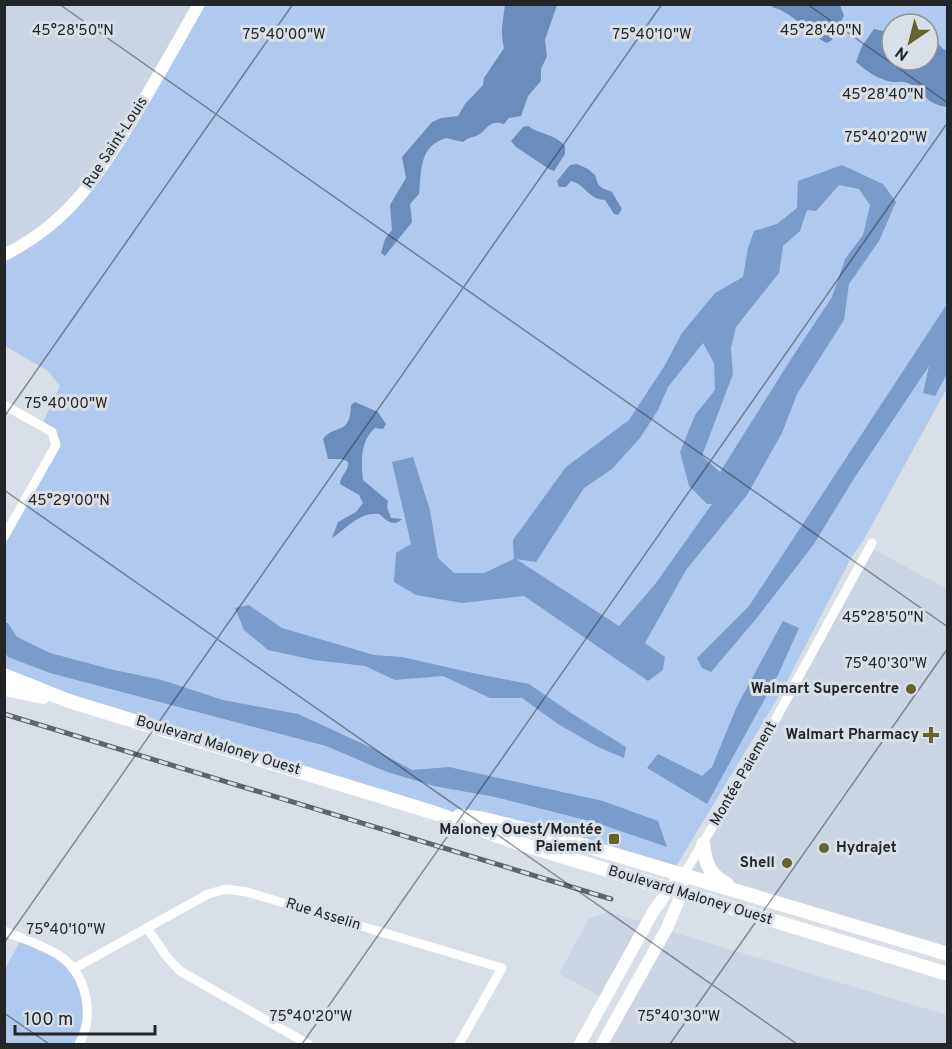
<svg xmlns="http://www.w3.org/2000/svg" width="952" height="1049" viewBox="0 0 952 1049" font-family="Overpass,sans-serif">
<rect width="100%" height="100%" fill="#d9dfe7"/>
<g fill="#cad4e3">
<polygon points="5,5 199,5 79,199 5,254"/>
<polygon points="869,547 947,589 947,954 683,876"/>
<polygon points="608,912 647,923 606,999 559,974 589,918"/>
<polygon points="666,930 947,1015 947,1044 602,1044"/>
</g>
<g fill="#afcaee" fill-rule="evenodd">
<path d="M199,5H947V388L863,541L851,558L782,691L675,868L435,813L5,675V537L54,450L44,420L60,386L48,371L5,346V255L69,210ZM892,24H928V60H892Z"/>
<polygon points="22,938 66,961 87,1000 79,1044 5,1044 5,969"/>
</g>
<g fill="#799ccb" fill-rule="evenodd">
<path d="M842,165L883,184L896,202L879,241L849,284L844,320L797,394L782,433L747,495L686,570L645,643L665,657L663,670L648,681L524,596L462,603L416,595L394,582L396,553L411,544L392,462L413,457L430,510L438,558L454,573H484L514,559L513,540L566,467L629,420L665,365L682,333L715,293L743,277L748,248L754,231L777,224L797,208L798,181ZM839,185L859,189L870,205L863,235L845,259L832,297L791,359L720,472L702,456L733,374L731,348L736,327L779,273L783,246L800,231L807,210L816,211ZM703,343L714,363L715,390L695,415L680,452L689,486L707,504H712L656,583L619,626L516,559L536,562L584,488L612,469L640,438L658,410L668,387Z"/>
<polygon points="947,304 947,374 935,396 923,393 929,366 853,480 814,544 756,619 711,672 702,668 697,658 749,606"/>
<polygon points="249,605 282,628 374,655 402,657 477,674 529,684 571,713 626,747 624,758 598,747 558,724 522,698 490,698 443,676 395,680 365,666 314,660 268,650 244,630 235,608"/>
<polygon points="783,621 799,628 778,675 707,804 647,768 658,754 702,776 712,767 737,706"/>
<polygon points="5,623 8,623 17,637 50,653 114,670 162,680 223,700 298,714 372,748 412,770 449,767 603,801 658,821 667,847 597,823 495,797 434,786 387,772 326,746 50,673 8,657 5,652"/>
</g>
<g fill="#6b8dbc">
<path d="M505,5H557L545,40L547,56L541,69V81L528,96L521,116L509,118L504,124C487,119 488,131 476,136C470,138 469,137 463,142L446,138C418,147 422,171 419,194L410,204L412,222L385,256L381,253L385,239L392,230L390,205L406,178L402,157L432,122L441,118L458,116L465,104L483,85L484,78L504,48C500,31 503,21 505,5Z"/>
<path d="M773,5H840L844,16L840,23L835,24L832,40L827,43C808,34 793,12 772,7Z"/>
<path d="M874,29L892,33V60H928V33L943,49L947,50V107C924,104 925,91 908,83C903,81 898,82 893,82C879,80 866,71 856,62L862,46Z"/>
<path d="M528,126C541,135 555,134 565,146V154L554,171L549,169L516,147L511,141L523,127Z"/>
<path d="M577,164L588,169L595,175L598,184L602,188L612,192L622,209L618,215L614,214L605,200C589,200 585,184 571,181L566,187H559L557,181L570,165Z"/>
<path d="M355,402L378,412L386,424L383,429L375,428C360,441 361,462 363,480L388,501L387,507L391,518L402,519C394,528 386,520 379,514C358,512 347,529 332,538L338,522L356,512L363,503L359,495L340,484C340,475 349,472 348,462L342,459H328L323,439C335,423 350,437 351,405Z"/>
</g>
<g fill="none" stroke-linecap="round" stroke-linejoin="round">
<g stroke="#fff" stroke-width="9">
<polyline points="4,405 52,432 56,445 4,537"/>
<polyline points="683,876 761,746 872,543"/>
<polyline points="147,928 167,957 180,971 308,1044"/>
<path d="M4,931C23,939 43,945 60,956C87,975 95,1016 79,1044"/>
<polyline points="73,969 208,894 226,889 247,892 502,968 459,1044"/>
</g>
<g stroke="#fff" stroke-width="12">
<path d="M4,255C67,224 97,178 132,120C155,82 177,43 199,4"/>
<polyline points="580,1044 653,912 669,889 683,876"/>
<polyline points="602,1044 666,930 682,893 682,884"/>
</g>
<g stroke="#fff" stroke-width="14">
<polyline points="4,675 69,701 435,813 515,842 948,974"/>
<polyline points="4,689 43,697"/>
<polyline points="459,816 480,818 549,835 948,954"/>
<path d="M703,844C706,864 709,875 727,884"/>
</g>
<defs>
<polyline id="rail" points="4,714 611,899"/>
</defs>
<use href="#rail" stroke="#606469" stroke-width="5"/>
<use href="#rail" stroke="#d9dfe7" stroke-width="3" stroke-dasharray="9" stroke-linecap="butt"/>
</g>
<path fill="none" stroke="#232629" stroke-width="1.5" stroke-opacity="0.45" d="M59,4L948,627M807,4L948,103M4,417L293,4M4,490L797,1044M4,943L662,4M4,1013L49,1044M302,1044L948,122M670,1044L948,648"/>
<g fill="#676330" stroke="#d9dfe7" stroke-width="2">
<circle cx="911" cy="689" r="6"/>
<path d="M928 726h6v6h6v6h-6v6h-6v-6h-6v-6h6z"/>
<rect x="608" y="833" width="12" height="12" rx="3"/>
<circle cx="824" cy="848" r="6"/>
<circle cx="787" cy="863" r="6"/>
</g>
<g text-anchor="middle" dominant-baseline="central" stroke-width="6" stroke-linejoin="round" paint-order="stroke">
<g font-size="15" fill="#232629" stroke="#d9dfe7">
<text transform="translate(116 143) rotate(-57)">Rue Saint-Louis</text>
<text transform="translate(218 746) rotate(17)">Boulevard Maloney Ouest</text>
<text transform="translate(744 774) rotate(-60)">Montée Paiement</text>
<text transform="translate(690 896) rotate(17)">Boulevard Maloney Ouest</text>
<text transform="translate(323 915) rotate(17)">Rue Asselin</text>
</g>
<g font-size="15" font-weight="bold" fill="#232629" stroke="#d9dfe7" text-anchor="end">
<text x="899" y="689">Walmart Supercentre</text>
<text x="919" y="735">Walmart Pharmacy</text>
<text x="602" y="830">Maloney Ouest/Montée<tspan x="602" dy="17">Paiement</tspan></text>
<text x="836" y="848" text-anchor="start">Hydrajet</text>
<text x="775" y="863">Shell</text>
</g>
</g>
<g font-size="15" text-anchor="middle" fill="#232629" stroke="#d9dfe7" stroke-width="6" stroke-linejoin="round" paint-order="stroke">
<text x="73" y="35">45°28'50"N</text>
<text x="821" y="35">45°28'40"N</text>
<text x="284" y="39">75°40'00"W</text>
<text x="652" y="39">75°40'10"W</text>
<text x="883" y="99">45°28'40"N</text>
<text x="886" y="142">75°40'20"W</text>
<text x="66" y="408">75°40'00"W</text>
<text x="69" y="505">45°29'00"N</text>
<text x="883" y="622">45°28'50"N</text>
<text x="886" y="668">75°40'30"W</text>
<text x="66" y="934">75°40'10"W</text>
<text x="311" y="1021">75°40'20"W</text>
<text x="679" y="1021">75°40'30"W</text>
</g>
<rect width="952" height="1049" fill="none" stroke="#232629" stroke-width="12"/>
<g transform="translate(910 42) rotate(215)"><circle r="28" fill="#d9dfe7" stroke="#90959b" stroke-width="1.5"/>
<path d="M0-4.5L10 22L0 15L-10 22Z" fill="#676330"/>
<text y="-9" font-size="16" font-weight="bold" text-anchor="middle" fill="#232629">N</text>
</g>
<path d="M15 1025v9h140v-9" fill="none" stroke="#232629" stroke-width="3"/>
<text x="24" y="1025" font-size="18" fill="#232629" stroke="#d9dfe7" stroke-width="4.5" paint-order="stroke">100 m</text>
</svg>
